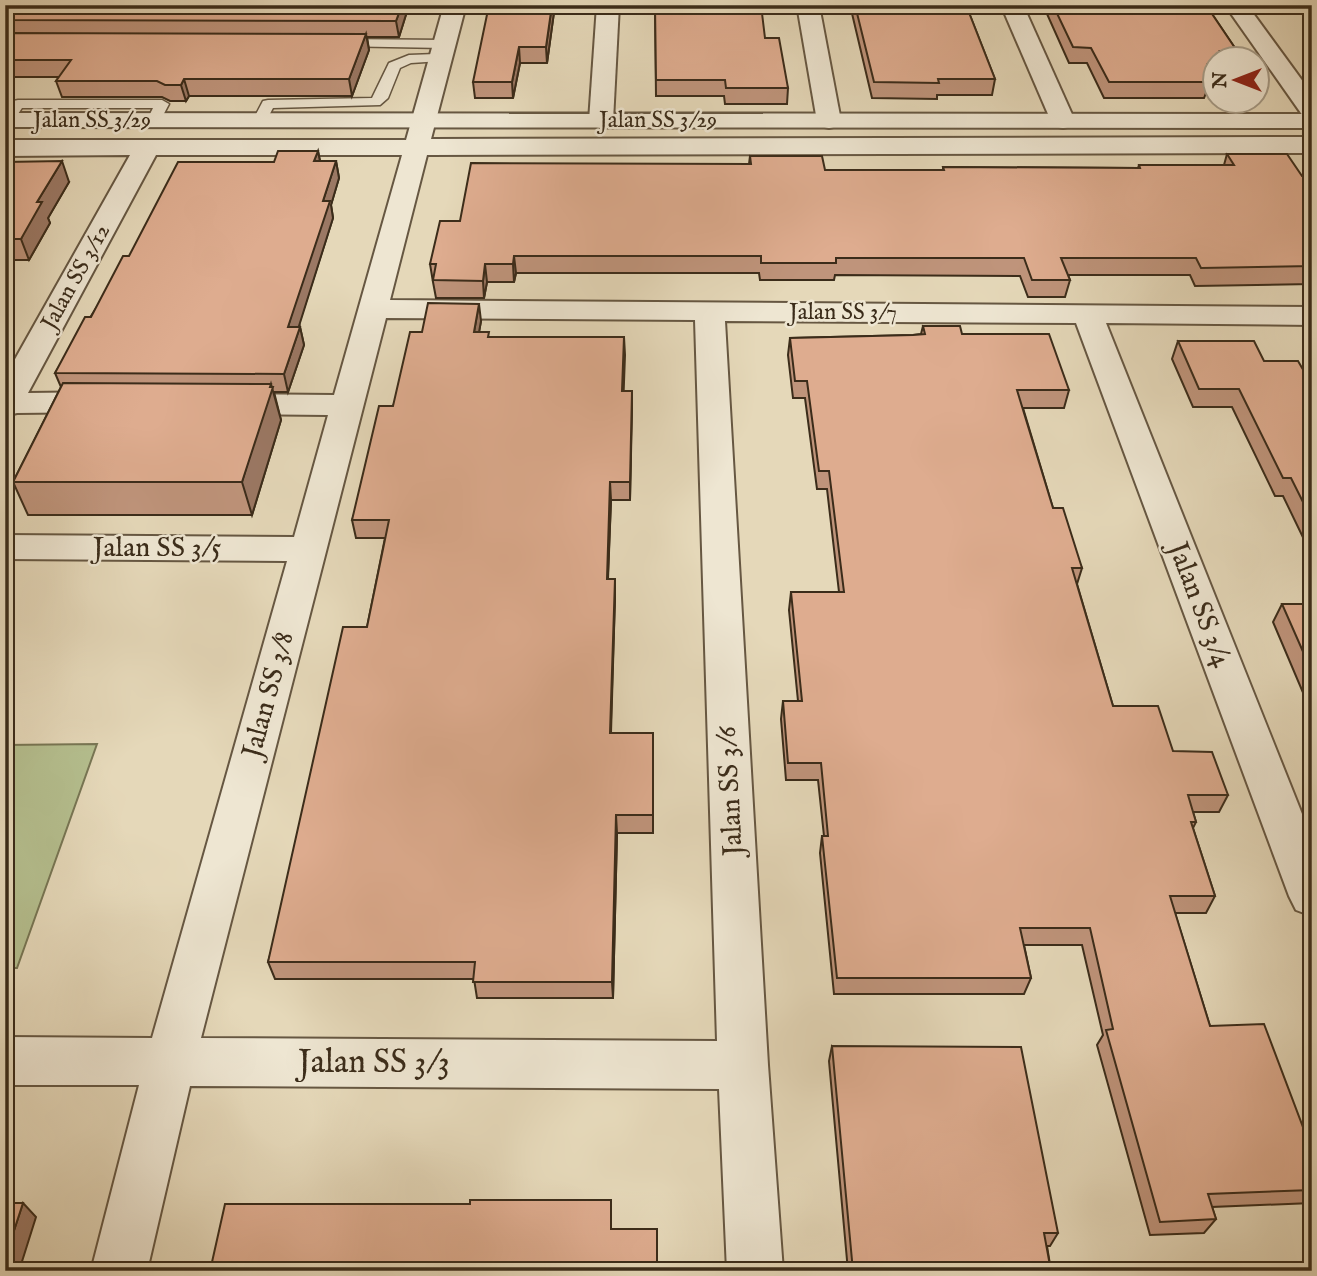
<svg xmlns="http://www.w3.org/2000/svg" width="1317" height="1276" viewBox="0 0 1317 1276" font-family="'IM FELL English',serif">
<rect width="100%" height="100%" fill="#e5d8b9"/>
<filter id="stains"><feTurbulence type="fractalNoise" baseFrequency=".00286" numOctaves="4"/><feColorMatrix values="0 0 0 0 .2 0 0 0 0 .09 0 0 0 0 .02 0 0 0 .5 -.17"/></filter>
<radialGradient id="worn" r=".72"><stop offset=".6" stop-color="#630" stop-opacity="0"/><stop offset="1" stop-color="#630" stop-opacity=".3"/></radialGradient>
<polygon fill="#b5bf8f" stroke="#787654" stroke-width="2" points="97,744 17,968 5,968 5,745"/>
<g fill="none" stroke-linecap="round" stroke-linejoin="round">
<defs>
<g id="service">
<polygon points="339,39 444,40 451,44 444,48 334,46 334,40"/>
<polygon points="436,54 443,58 441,61 411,63 400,68 388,98 380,105 273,108 265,123 255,123 253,120 263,101 268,100 372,98 389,63 409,55"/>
<polygon points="18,100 162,100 169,104 159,123 154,124 147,120 153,108 22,108 12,123 5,124 5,112 13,101"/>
</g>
<g id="minor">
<path d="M444,5H466L431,139L1312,137V153L427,155L390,300L1312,307V325L1106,323L1312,839V916L1296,910L1289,896L1076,323L725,321L768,1065L783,1271H727L719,1089L190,1086L147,1271H91L139,1085H5V1037L152,1038L287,561L5,559V535L294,537L328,415L224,414L213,411L208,404L213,397L224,394L334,395L402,155H156L28,393L105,392L116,395L121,402L116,409L105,412L17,413L5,416V377L130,155L5,156V140H406ZM386,318L695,320L717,1041L201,1038Z"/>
<polygon points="597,5 619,5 613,121 610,126 601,128 592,126 589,121"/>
<polygon points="797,5 819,5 841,121 838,126 829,128 820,126 817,121"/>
<polygon points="1001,5 1023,5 1075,121 1072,126 1063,128 1054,126 1051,121"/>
<polygon points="1225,5 1247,5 1312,94 1312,118 1303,116"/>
</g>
<polygon id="tertiary" points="5,113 1312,114 1312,128 5,127"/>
</defs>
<use href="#service" stroke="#665742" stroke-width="3"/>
<use href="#minor" stroke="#665742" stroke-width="4"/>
<use href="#tertiary" stroke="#665742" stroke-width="4"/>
<use href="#service" fill="#eee6d2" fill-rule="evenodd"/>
<use href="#minor" fill="#eee6d2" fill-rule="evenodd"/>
<use href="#tertiary" fill="#eee6d2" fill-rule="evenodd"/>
</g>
<g fill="#bf947b" stroke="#3b2c1a" stroke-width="2">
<polygon points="409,5 399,37 367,37 369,50 352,96 189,96 186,101 170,101 162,97 62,97 56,81 59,77 5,77 5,8"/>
<polygon points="555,5 547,63 520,63 513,98 475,98 473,82"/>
<polygon points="655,5 765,38 788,88 787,104 725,104 724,96 656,96"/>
<polygon points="850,5 966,5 995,79 992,95 937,95 937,99 872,98"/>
<polygon points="1043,5 1206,5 1237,51 1235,60 1215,60 1215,80 1212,93 1206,93 1204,98 1104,98 1087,63 1069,63"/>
<polygon points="1296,5 1312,5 1312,24"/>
<polygon points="318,151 320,161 336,161 339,178 331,205 333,218 298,327 300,327 304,345 288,392 274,392 281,420 252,515 28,515 13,482 61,387 55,373 129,256 274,162"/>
<polygon points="1227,154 1302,176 1312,185 1312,284 1195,286 1190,275 1068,275 1070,280 1065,297 1028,297 1020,276 835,275 834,280 760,280 759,273 516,273 514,282 487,282 484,298 436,298 433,282 430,264 460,221 749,164 750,156 825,170 943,170 943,167 1138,168 1139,165 1224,165"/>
<polygon points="5,162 69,182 48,218 50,223 29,260 7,260 5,263"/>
<polygon points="481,321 479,332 489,337 624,337 623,391 632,391 630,500 611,500 608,579 615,597 611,733 653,733 653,833 617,833 613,998 477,998 474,979 275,979 268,962 367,627 385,538 356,538 352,520 393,406 422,332"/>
<polygon points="923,326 962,334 1069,390 1064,408 1023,408 1053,508 1082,568 1077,584 1113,706 1173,751 1228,795 1219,812 1193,812 1196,822 1193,828 1215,896 1206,913 1175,913 1210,1026 1312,1151 1312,1203 1212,1207 1216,1219 1204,1233 1150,1235 1097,1045 1103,1035 1082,945 1024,945 1031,978 1024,994 834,994 820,853 822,836 824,836 818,780 786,780 781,719 783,701 798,701 789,610 791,592 839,592 827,489 817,489 805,398 793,398 788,355 790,338 913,335 921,334"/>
<polygon points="1178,341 1264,361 1312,385 1312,556 1283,496 1275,496 1232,407 1193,407 1172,359"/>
<polygon points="1282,604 1312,604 1312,695 1304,695 1273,622"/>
<polygon points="832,1046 1058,1233 1050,1246 1047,1246 1051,1271 848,1271 829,1061"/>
</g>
<g fill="#9b7864" stroke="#3b2c1a" stroke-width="2">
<polygon points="402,5 409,5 399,37 396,21"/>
<polygon points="552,5 555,5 547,63 546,47"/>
<polygon points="366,34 369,50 352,96 349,79"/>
<polygon points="519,47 520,63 513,98 512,82"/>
<polygon points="184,79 189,96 186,101 181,85"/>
<polygon points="318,151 321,167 314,161"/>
<polygon points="62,161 69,182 48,218 50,223 29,260 21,239 37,202"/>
<polygon points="336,161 339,178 331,205 333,218 293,345 288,327 323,201"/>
<polygon points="514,256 516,273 514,282 513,264"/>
<polygon points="485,264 487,282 484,298 483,281"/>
<polygon points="479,304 481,321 476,349 474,332"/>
<polygon points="300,327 304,345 288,392 284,374"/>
<polygon points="624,337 625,355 623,409 622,391"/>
<polygon points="271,384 281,420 252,515 242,482"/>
<polygon points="632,391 632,409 630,500 630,482"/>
<polygon points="610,482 611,500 607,597 607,579"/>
<polygon points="615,579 615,597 610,751 610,733"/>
<polygon points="616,815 617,833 613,998 612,982"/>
<polygon points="23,1203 36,1217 19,1271 5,1271 5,1258"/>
</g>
<g fill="#deac8f" stroke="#3b2c1a" stroke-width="2">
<polygon points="8,5 402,5 396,21 5,20 5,8"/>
<polygon points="489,5 552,5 546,47 519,47 512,82 473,82"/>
<polygon points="655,5 761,5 765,38 779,38 788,88 726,88 725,80 656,80"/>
<polygon points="855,5 966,5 995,79 938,79 939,83 874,82"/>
<polygon points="1053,5 1206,5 1237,51 1220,51 1225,60 1215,60 1215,64 1208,64 1215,76 1215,77 1206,77 1209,82 1109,82 1091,48 1073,47"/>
<polygon points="5,33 366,34 349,79 184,79 181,85 165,85 157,81 56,81 71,60 5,60"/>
<polygon points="278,151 318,151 314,161 336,161 323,201 330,201 288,327 300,327 284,374 55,373 85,317 91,317 123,256 129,256 178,162 274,162"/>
<polygon points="1227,154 1287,154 1302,176 1306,176 1312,185 1312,266 1201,268 1196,258 1061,258 1070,280 1032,280 1024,258 836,258 836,263 761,263 761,256 514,256 513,264 485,264 483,281 433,280 436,264 430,264 440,221 460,221 471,163 751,164 750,156 822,156 825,170 944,170 943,167 1140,168 1139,165 1234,165"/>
<polygon points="62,161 37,202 42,202 21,239 5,239 5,162"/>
<polygon points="428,303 479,304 474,332 489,332 488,337 624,337 622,391 632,391 630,482 610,482 607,579 615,579 610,733 653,733 653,815 616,815 612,982 473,982 475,962 268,962 343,627 367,627 389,520 352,520 379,406 393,406 410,332 422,332"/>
<polygon points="923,326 960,326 962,334 1049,334 1069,390 1017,390 1053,508 1063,508 1082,568 1072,568 1113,706 1158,706 1173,751 1212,752 1228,795 1188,795 1196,822 1191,822 1215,896 1170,896 1210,1026 1264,1024 1312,1151 1312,1190 1208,1194 1216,1219 1160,1222 1106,1030 1113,1029 1090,928 1020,928 1031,978 837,978 822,836 828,836 821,763 788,763 783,701 802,701 791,592 844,592 829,471 819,471 807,381 795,381 790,338 913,335 925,334"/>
<polygon points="1178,341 1254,341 1264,361 1298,361 1312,385 1312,520 1291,478 1283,478 1239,389 1199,389"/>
<polygon points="63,383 271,384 270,387 273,387 242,482 13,482"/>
<polygon points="1282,604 1312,604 1312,672"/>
<polygon points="832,1046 1021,1047 1058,1233 1044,1233 1051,1271 853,1271"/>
<polygon points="470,1200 611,1200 611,1229 657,1229 657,1271 210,1271 225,1204 470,1204"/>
<polygon points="5,1203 23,1203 5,1258"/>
</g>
<g text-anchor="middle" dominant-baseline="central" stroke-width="5" stroke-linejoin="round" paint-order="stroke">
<g font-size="23" fill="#3b2c1a" stroke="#eee6d2">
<text x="92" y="120">Jalan SS 3/29</text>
<text x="658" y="120">Jalan SS 3/29</text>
<text transform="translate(76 277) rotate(-61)">Jalan SS 3/12</text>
<text x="843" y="312">Jalan SS 3/7</text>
</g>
<g font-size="28" fill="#3b2c1a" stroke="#eee6d2">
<text x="157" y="548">Jalan SS 3/5</text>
<text transform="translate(1199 605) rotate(69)">Jalan SS 3/4</text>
<text transform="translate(269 695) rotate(-75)">Jalan SS 3/8</text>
<text transform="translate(731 791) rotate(-93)">Jalan SS 3/6</text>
</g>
<g font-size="33" fill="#3b2c1a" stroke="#eee6d2">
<text x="374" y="1063">Jalan SS 3/3</text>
</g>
</g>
<rect width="1317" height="1276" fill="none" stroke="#e5d8b9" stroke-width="28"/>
<rect x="7" y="7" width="1303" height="1262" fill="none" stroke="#3b2c1a" stroke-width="3.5"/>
<rect x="14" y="14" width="1289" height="1248" fill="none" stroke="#3b2c1a" stroke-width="2"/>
<g transform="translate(1236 80) rotate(270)"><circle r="33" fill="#eee6d2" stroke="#a69c88" stroke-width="2"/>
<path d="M0-5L12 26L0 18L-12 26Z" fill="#8f2418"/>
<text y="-10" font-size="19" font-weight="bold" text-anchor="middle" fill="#3b2c1a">N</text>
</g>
<rect width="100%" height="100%" filter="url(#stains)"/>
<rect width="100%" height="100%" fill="url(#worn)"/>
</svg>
